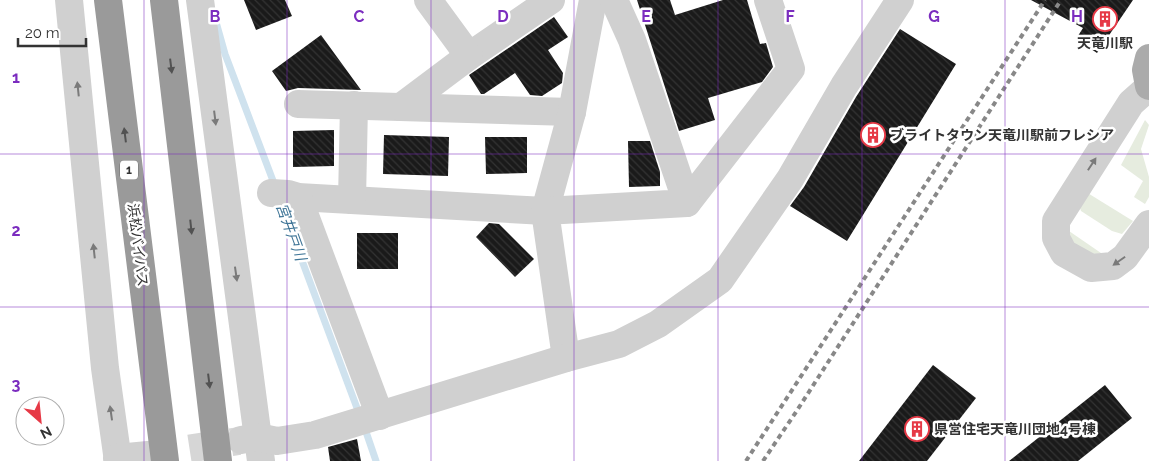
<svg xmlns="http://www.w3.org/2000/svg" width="1149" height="461" viewBox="0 0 1149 461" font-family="Raleway,'Noto Sans JP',sans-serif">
<defs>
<pattern id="building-back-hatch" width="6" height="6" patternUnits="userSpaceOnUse" patternTransform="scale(1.25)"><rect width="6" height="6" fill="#1a1a1a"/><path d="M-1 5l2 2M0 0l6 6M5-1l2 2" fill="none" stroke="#333"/></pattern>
</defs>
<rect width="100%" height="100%" fill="#fff"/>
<g fill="#e6ecdf">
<polygon points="1145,120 1149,125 1141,149 1149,177 1149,197 1145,204 1134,197 1143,181 1121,165"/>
<polygon points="1086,192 1133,221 1122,234 1112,231 1081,211 1078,202"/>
<polygon points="1069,231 1101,253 1096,254 1083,253 1071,239"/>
</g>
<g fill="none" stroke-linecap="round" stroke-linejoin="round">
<g stroke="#cfe2ee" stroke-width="7">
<polyline points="216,22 225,54 275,186"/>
<polyline points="279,199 360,416"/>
<polyline points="364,426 376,461"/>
</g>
</g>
<g fill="url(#building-back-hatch)">
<polygon points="244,0 285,0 292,16 256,30"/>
<polygon points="637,0 670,0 675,15 723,0 747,0 760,44 766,43 773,67 762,82 708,98 715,120 679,131"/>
<polygon points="1031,0 1133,0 1097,53 1076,39 1083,28"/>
<polygon points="554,17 568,37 548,50 563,73 562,83 542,96 530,95 515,73 484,94 481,94 469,75"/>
<polygon points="900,29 956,64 847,241 790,206 804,187 856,97"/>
<polygon points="321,35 361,90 298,88 286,91 272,71"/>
<polygon points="334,130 334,166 293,167 293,131"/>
<polygon points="384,135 449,137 448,176 383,174"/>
<polygon points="485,137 527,137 527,173 486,174"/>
<polygon points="628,141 650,141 660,172 660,186 629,187"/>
<polygon points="489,223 499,224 534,259 515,277 476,237"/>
<rect x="357" y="233" width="41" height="36"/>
<polygon points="933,365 976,398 927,461 859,461"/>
<polygon points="1105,385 1132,418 1078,461 1009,461"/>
<polygon points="357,439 361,461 330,461 328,447"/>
</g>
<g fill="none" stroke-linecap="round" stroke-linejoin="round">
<polyline stroke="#d6d6d6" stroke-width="28" stroke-dasharray="28 14" stroke-linecap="butt" points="148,455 239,441"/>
<g stroke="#d0d0d0" stroke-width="28">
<polyline points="69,0 105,368 118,461"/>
<polyline points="200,0 261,461"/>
<polyline points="428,0 469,56 551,0"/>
<polyline points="1149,87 1131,103 1056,221 1056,238 1064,253 1091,268 1113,266 1125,257 1149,224"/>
<polyline points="298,104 572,112"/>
<polyline points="401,107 469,56"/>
<polyline points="271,193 288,194 298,197 545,211 572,112 593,0"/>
<polyline points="298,197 380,416"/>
<polyline points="352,200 354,105"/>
<polyline points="687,203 791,69 768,0"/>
<polyline points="566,358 545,211 687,203 632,40 614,0"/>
<polyline points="241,440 258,437 277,441 315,435 566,358 619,344 658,324 720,280 790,179 844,86 900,0"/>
<polyline points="117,458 148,455"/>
</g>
<polyline stroke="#ababab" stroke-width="28" points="1149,58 1146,70 1149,86"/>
<g stroke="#9a9a9a" stroke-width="28">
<polyline points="108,0 165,461"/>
<polyline points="164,0 218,461"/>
</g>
<g stroke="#888" stroke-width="4" stroke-dasharray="5 4" stroke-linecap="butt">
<polyline points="746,461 1045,0"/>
<polyline points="763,461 796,412 1061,0"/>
</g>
</g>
<defs><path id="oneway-solid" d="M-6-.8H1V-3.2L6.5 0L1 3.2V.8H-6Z" transform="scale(1.25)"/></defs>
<g fill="#525252">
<use href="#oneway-solid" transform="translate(171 66) rotate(83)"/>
<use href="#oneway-solid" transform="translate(125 135) rotate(-97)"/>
<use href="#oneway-solid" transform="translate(191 227) rotate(84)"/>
<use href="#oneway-solid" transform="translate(209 381) rotate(83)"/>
</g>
<g fill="#7a7a7a">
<use href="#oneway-solid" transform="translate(78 89) rotate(-96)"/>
<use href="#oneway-solid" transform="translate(215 118) rotate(83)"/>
<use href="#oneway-solid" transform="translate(1092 164) rotate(-57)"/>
<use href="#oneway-solid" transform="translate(94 251) rotate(-96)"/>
<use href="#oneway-solid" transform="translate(1119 261) rotate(145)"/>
<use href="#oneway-solid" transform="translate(236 274) rotate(82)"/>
<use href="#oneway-solid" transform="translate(111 413) rotate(-98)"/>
</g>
<path fill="none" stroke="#7b2cbf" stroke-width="1" stroke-opacity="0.55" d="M144,0V461M287,0V461M431,0V461M574,0V461M718,0V461M862,0V461M1005,0V461M0,154H1149M0,307H1149"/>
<defs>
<symbol id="building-ring" viewBox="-11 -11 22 22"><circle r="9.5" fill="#fff" stroke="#e63946" stroke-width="1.5"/><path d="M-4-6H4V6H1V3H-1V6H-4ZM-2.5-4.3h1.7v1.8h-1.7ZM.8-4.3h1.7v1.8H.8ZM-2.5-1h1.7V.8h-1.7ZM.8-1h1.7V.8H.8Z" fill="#e63946"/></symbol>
</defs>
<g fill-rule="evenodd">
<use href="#building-ring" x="1091" y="5" width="28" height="28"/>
<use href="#building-ring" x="859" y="121" width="28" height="28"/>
<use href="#building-ring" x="903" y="415" width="28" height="28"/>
</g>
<g text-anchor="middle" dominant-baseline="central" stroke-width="5" stroke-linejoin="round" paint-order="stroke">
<rect fill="#fff" stroke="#707070" stroke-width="1" x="120" y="160.5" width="18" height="19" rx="4"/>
<g font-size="12" font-weight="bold" fill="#333">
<text x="129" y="170">1</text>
</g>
<g font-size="14" font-weight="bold" fill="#333" stroke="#fff" text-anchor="start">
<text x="1105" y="43" text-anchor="middle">天竜川駅</text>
<text x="890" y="135">ブライトタウン天竜川駅前フレシア</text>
<text x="934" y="429">県営住宅天竜川団地4号棟</text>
</g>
<g font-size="14" fill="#333" stroke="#fff">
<text transform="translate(138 245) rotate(83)">浜松バイパス</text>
</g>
<g font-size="15" font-style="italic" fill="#3f7597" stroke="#fff">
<text transform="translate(291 232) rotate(70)">宮井戸川</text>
</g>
</g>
<g font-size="16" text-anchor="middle" font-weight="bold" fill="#7b2cbf" stroke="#fff" stroke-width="5" stroke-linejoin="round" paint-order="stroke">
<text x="215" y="22">B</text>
<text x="359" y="22">C</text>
<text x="503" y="22">D</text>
<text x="646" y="22">E</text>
<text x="790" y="22">F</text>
<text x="934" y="22">G</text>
<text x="1077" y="22">H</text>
<text x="16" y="83">1</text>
<text x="16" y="236">2</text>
<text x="16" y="390">3</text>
</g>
<g transform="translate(40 421) rotate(153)"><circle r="24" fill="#ffffff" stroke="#adadad"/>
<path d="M0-4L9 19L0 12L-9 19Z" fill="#e63946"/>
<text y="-8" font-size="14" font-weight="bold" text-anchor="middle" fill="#333333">N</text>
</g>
<path d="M18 38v8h68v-8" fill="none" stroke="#333333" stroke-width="2.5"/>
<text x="25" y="38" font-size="15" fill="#333333" stroke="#ffffff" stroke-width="4" paint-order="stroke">20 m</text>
</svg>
